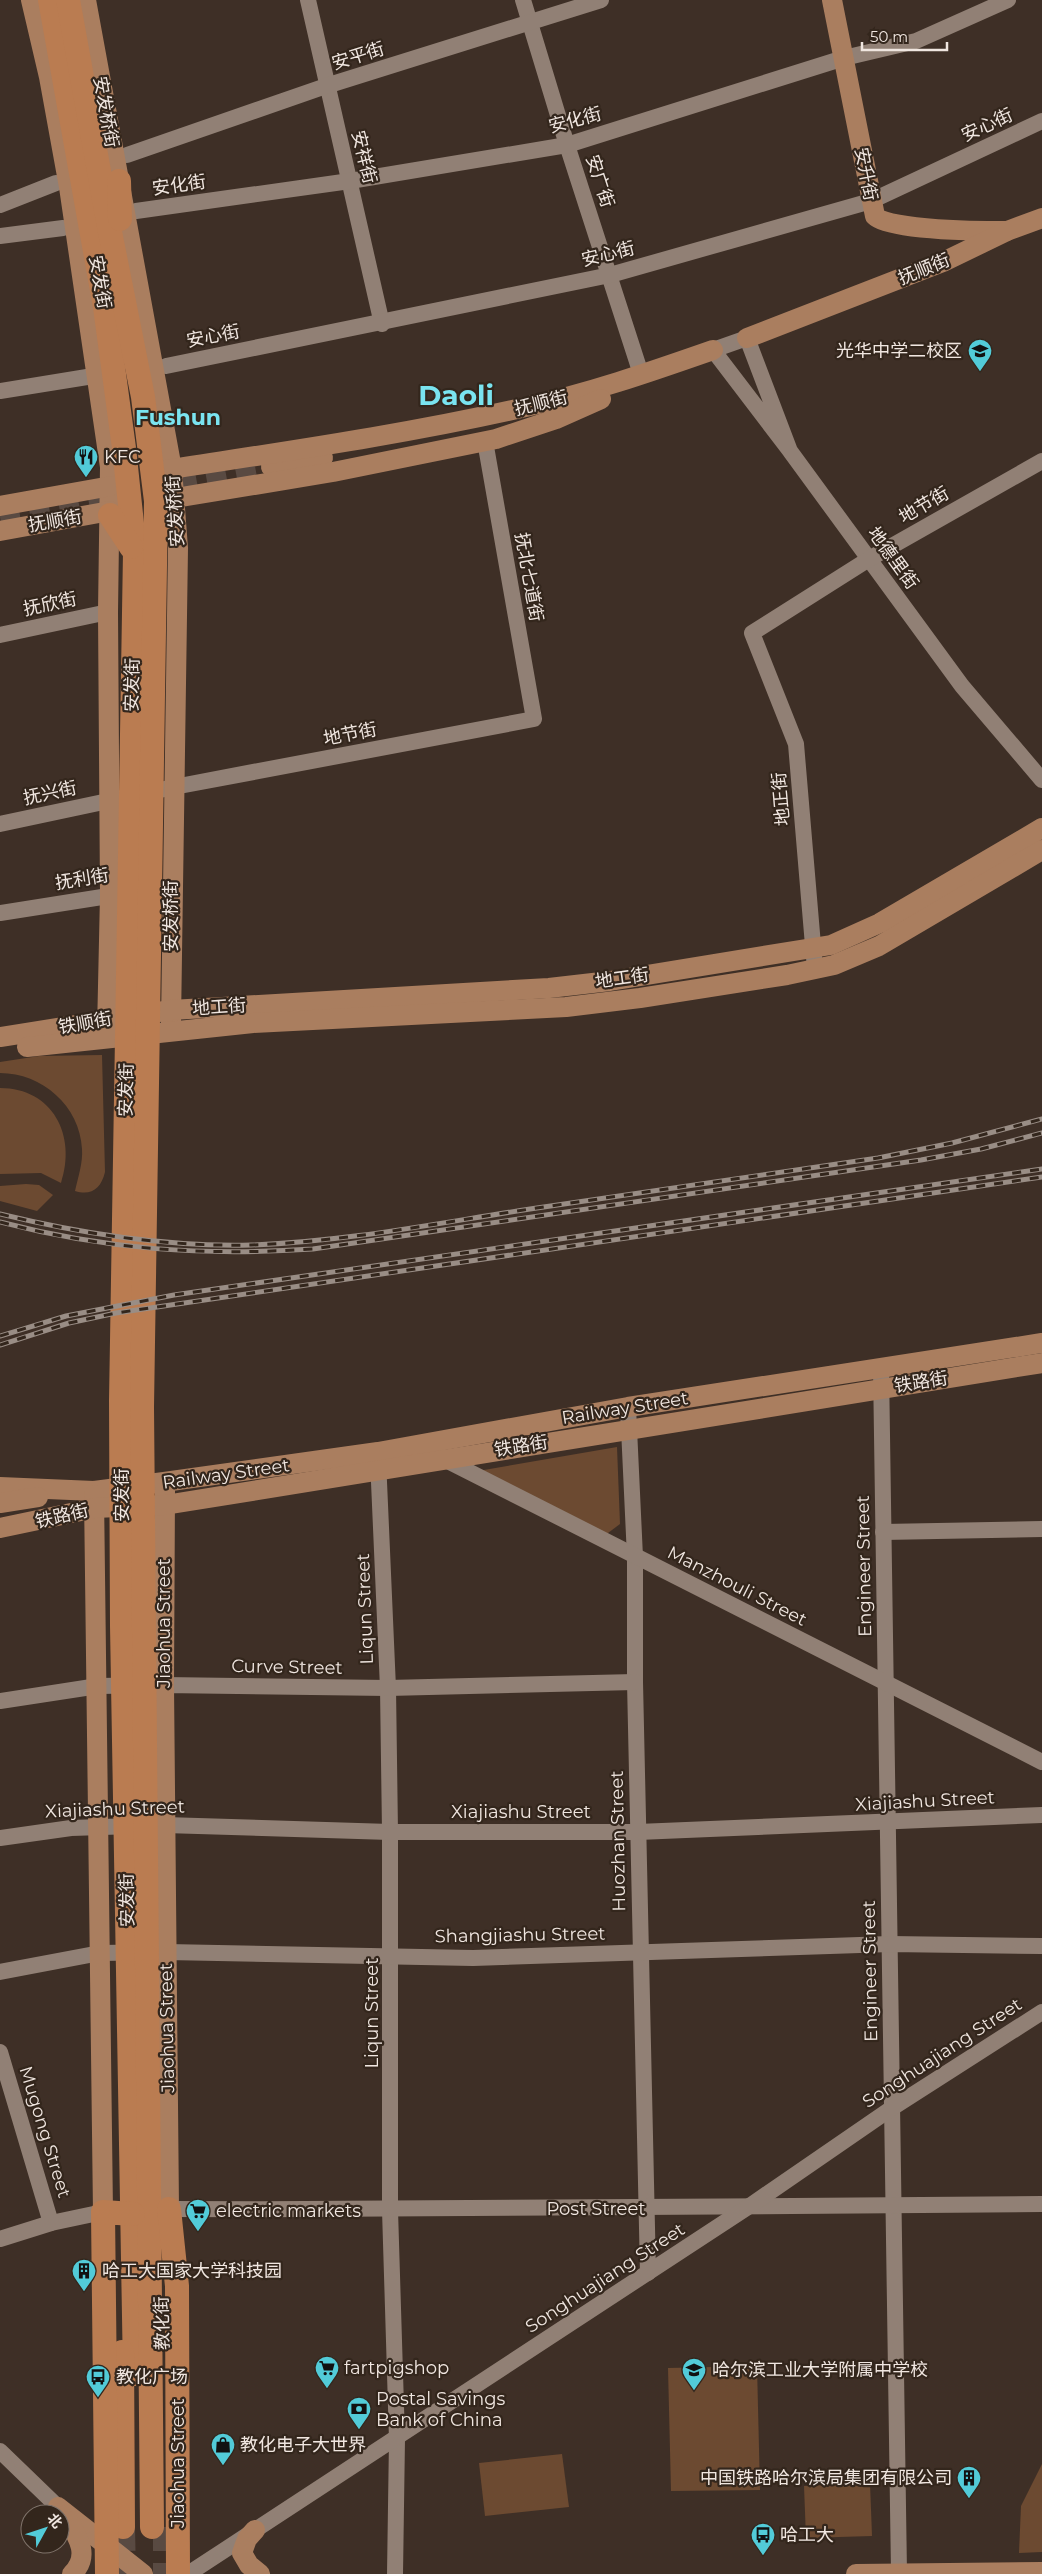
<svg xmlns="http://www.w3.org/2000/svg" width="1042" height="2574" viewBox="0 0 1042 2574" font-family="Montserrat,'Noto Sans SC',sans-serif">
<rect width="100%" height="100%" fill="#3e2f26"/>
<g fill="#6c4a31">
<path d="M102,1055L105,1172C101,1189 91,1196 75,1191C78,1177 83,1163 82,1149C80,1106 42,1073 0,1073V1062L39,1056Z"/>
<path d="M0,1088C53,1088 77,1136 61,1183L41,1173L0,1174Z"/>
<polygon points="26,1184 39,1185 53,1195 37,1211 0,1201 0,1186"/>
<polygon points="617,1447 620,1524 604,1536 478,1471"/>
<polygon points="757,2366 760,2490 671,2491 668,2368"/>
<polygon points="562,2454 569,2507 485,2516 479,2463"/>
<polygon points="1042,2464 1042,2552 1019,2553 1021,2506"/>
<polygon points="870,2483 872,2536 806,2538 804,2486"/>
</g>
<g fill="none" stroke-linecap="round" stroke-linejoin="round">
<polyline stroke="#594a42" stroke-width="20" stroke-dasharray="20 10" stroke-linecap="butt" points="0,517 271,467"/>
<g stroke="#594a42" stroke-width="24" stroke-dasharray="24 12" stroke-linecap="butt">
<polyline points="123,2527 124,2574"/>
<polyline points="165,2527 165,2574"/>
</g>
<g stroke="#918075" stroke-width="16">
<polyline points="308,0 382,324"/>
<polyline points="523,0 567,145 641,374"/>
<polyline points="127,155 326,86 601,0"/>
<polyline points="0,205 56,183"/>
<polyline points="136,211 350,181 567,145 844,58 916,41 1008,0"/>
<polyline points="0,236 63,228"/>
<polyline points="166,366 610,275 871,201 1042,121"/>
<polyline points="0,391 87,377"/>
<polyline points="790,451 713,350 747,338 790,451 962,686 1042,780"/>
<polyline points="0,635 108,612"/>
<polyline points="0,824 174,787 534,719 485,441"/>
<polyline points="0,913 121,894"/>
<polyline points="815,969 796,744 752,633 869,559 1042,461"/>
<polyline points="881,1368 899,2573"/>
<polyline points="628,1407 635,1557 635,1682 648,2273"/>
<polyline points="440,1457 1042,1762"/>
<polyline points="378,1459 388,1688 390,1832 390,2210 397,2439 395,2574"/>
<polyline points="883,1532 1042,1529"/>
<polyline points="0,1701 98,1686 164,1685 388,1688 635,1682"/>
<polyline points="0,1838 71,1828 165,1825 390,1832 638,1832 1042,1815"/>
<polyline points="0,1972 100,1953 167,1952 473,1958 890,1944 1042,1946"/>
<polyline points="0,2052 51,2223"/>
<path d="M169,2209C460,2210 751,2206 1042,2204"/>
<polyline points="0,2239 51,2223 103,2212"/>
<polyline points="0,2451 58,2507"/>
<polyline points="188,2574 751,2205 892,2108 1042,2012"/>
</g>
<g stroke="#aa7e5f" stroke-width="20">
<polyline points="31,0 49,77 69,187 110,467 108,612 110,895 107,1031"/>
<polyline points="86,0 172,469 178,548 171,1023"/>
<path d="M832,0L875,216C889,231 984,231 1007,231"/>
<polyline points="747,338 943,262 1007,231 1042,218"/>
<polyline points="271,467 323,458"/>
<path d="M159,471C280,452 402,435 521,408C587,394 650,372 713,350"/>
<polyline points="163,500 333,472 496,439 556,419 601,399"/>
<polyline points="0,506 111,486"/>
<polyline points="0,531 110,511"/>
<polyline points="0,1037 171,1010 549,988 610,981 831,945 880,923 1042,828"/>
<polyline points="27,1047 253,1023 566,1007 640,998 787,975 834,965 879,946 1042,850"/>
<polyline points="0,1487 94,1491 164,1482 378,1452 628,1407 1042,1343"/>
<polyline points="165,1491 164,1685 169,2209"/>
<polyline points="94,1495 103,2212"/>
<polyline points="0,1503 38,1497"/>
<polyline points="0,1528 95,1508 165,1505 1042,1363"/>
<polyline points="58,2507 143,2574"/>
<path d="M68,2521C79,2538 90,2557 72,2574"/>
<polyline points="255,2530 247,2539 242,2553 249,2565 260,2574"/>
<polyline points="856,2574 1042,2572"/>
</g>
<g stroke="#ba7c51" stroke-width="24">
<polyline points="50,0 105,307 124,448 135,552 121,1401 122,1626 135,2374"/>
<polyline points="68,0 110,232 143,397 156,501 142,1407 152,2527"/>
<polyline points="119,181 120,219"/>
<polyline points="110,515 131,547"/>
<polyline points="169,2209 177,2286 178,2574"/>
<polyline points="122,2352 123,2527"/>
<polyline points="107,2574 103,2212 133,2214"/>
</g>
<defs>
<g id="rail">
<path d="M0,1214C82,1234 167,1247 251,1245C344,1242 438,1223 530,1209C646,1192 762,1175 878,1158L952,1143L1042,1119"/>
<path d="M0,1222C107,1250 204,1256 313,1249L921,1160L981,1149L1042,1133"/>
<polyline points="0,1336 66,1316 174,1295 1042,1169"/>
<polyline points="0,1345 69,1323 116,1313 1042,1177"/>
</g>
</defs>
<use href="#rail" stroke="#998d85" stroke-width="5"/>
<use href="#rail" stroke="#33261c" stroke-width="3" stroke-dasharray="9" stroke-linecap="butt"/>
</g>
<defs>
<symbol id="school-pin" viewBox="-11 -11 22 30"><path d="M0 17L-7.5 6A9.5 9.5 0 1 1 7.5 6Z" fill="#52cbd8" stroke="#33261c"/><path d="M0-5L7-2L0 1L-7-2ZM-4 1L0 2.5L4 1V4Q0 6-4 4Z" fill="#111"/></symbol>
<symbol id="restaurant-pin" viewBox="-11 -11 22 30"><path d="M0 17L-7.5 6A9.5 9.5 0 1 1 7.5 6Z" fill="#52cbd8" stroke="#33261c"/><path d="M-5-6h1v4h1v-4h1v4h1v-4h1v5L-1.5 .5V6h-2V.5L-5-1ZM5-6V6H3V1.5H1.5Q1.5-4 5-6Z" fill="#111"/></symbol>
<symbol id="supermarket-pin" viewBox="-11 -11 22 30"><path d="M0 17L-7.5 6A9.5 9.5 0 1 1 7.5 6Z" fill="#52cbd8" stroke="#33261c"/><path d="M-6-5.5h2.5l.6 2H6L4.5 2H-2.5L-4.4-4H-6ZM-1.5 3.2a1.3 1.3 0 1 0 .1 0ZM3 3.2a1.3 1.3 0 1 0 .1 0Z" fill="#111"/></symbol>
<symbol id="building-pin" viewBox="-11 -11 22 30"><path d="M0 17L-7.5 6A9.5 9.5 0 1 1 7.5 6Z" fill="#52cbd8" stroke="#33261c"/><path d="M-4-6H4V6H1V3H-1V6H-4ZM-2.5-4.3h1.7v1.8h-1.7ZM.8-4.3h1.7v1.8H.8ZM-2.5-1h1.7V.8h-1.7ZM.8-1h1.7V.8H.8Z" fill="#111"/></symbol>
<symbol id="bus-pin" viewBox="-11 -11 22 30"><path d="M0 17L-7.5 6A9.5 9.5 0 1 1 7.5 6Z" fill="#52cbd8" stroke="#33261c"/><path d="M-5-6H5V4H4V6H2V4H-2V6H-4V4H-5ZM-3.5-4V0h7V-4ZM-3.5 1.2v1.5H-2V1.2ZM2 1.2v1.5H3.5V1.2Z" fill="#111"/></symbol>
<symbol id="bank-pin" viewBox="-11 -11 22 30"><path d="M0 17L-7.5 6A9.5 9.5 0 1 1 7.5 6Z" fill="#52cbd8" stroke="#33261c"/><path d="M-6-4H6V4H-6ZM0-2.3a2.3 2.3 0 1 0 0 4.6a2.3 2.3 0 1 0 0-4.6Z" fill="#111"/></symbol>
<symbol id="shop-pin" viewBox="-11 -11 22 30"><path d="M0 17L-7.5 6A9.5 9.5 0 1 1 7.5 6Z" fill="#52cbd8" stroke="#33261c"/><path d="M-5-2.5h2.3a2.7 3.5 0 0 1 5.4 0H5L5.5 6h-11ZM-1.5-2.5h3a1.5 2.3 0 0 0-3 0Z" fill="#111"/></symbol>
</defs>
<g fill-rule="evenodd">
<use href="#school-pin" x="966" y="337" width="28" height="38"/>
<use href="#restaurant-pin" x="72" y="443" width="28" height="38"/>
<use href="#supermarket-pin" x="184" y="2197" width="28" height="38"/>
<use href="#building-pin" x="70" y="2257" width="28" height="38"/>
<use href="#supermarket-pin" x="313" y="2354" width="28" height="38"/>
<use href="#school-pin" x="680" y="2356" width="28" height="38"/>
<use href="#bus-pin" x="84" y="2363" width="28" height="38"/>
<use href="#bank-pin" x="345" y="2395" width="28" height="38"/>
<use href="#shop-pin" x="209" y="2431" width="28" height="38"/>
<use href="#building-pin" x="955" y="2464" width="28" height="38"/>
<use href="#bus-pin" x="749" y="2521" width="28" height="38"/>
</g>
<g text-anchor="middle" dominant-baseline="central" stroke-width="4.5" stroke-linejoin="round" paint-order="stroke">
<g font-size="18" fill="#f0e6e0" stroke="#33261c">
<text transform="translate(358 56) rotate(-17)">安平街</text>
<text transform="translate(106 112) rotate(80)">安发桥街</text>
<text transform="translate(575 120) rotate(-15)">安化街</text>
<text transform="translate(987 125) rotate(-25)">安心街</text>
<text transform="translate(364 157) rotate(76)">安祥街</text>
<text transform="translate(866 174) rotate(79)">安升街</text>
<text transform="translate(600 181) rotate(72)">安广街</text>
<text transform="translate(179 185) rotate(-8)">安化街</text>
<text transform="translate(608 254) rotate(-14)">安心街</text>
<text transform="translate(924 269) rotate(-22)">抚顺街</text>
<text transform="translate(100 282) rotate(80)">安发街</text>
<text transform="translate(213 336) rotate(-11)">安心街</text>
<text transform="translate(541 403) rotate(-14)">抚顺街</text>
<text transform="translate(924 505) rotate(-30)">地节街</text>
<text transform="translate(175 511) rotate(-94)">安发桥街</text>
<text transform="translate(55 521) rotate(-10)">抚顺街</text>
<text transform="translate(893 558) rotate(54)">地德里街</text>
<text transform="translate(529 577) rotate(80)">抚北七道街</text>
<text transform="translate(50 604) rotate(-12)">抚欣街</text>
<text transform="translate(132 685) rotate(-89)">安发街</text>
<text transform="translate(350 734) rotate(-11)">地节街</text>
<text transform="translate(50 793) rotate(-12)">抚兴街</text>
<text transform="translate(781 799) rotate(-95)">地正街</text>
<text transform="translate(82 879) rotate(-9)">抚利街</text>
<text transform="translate(171 916) rotate(-90)">安发桥街</text>
<text transform="translate(622 978) rotate(-8)">地工街</text>
<text transform="translate(219 1007) rotate(-4)">地工街</text>
<text transform="translate(85 1023) rotate(-10)">铁顺街</text>
<text transform="translate(126 1090) rotate(-89)">安发街</text>
<text transform="translate(921 1382) rotate(-9)">铁路街</text>
<text transform="translate(625 1408) rotate(-9)">Railway Street</text>
<text transform="translate(521 1446) rotate(-9)">铁路街</text>
<text transform="translate(226 1474) rotate(-8)">Railway Street</text>
<text transform="translate(122 1495) rotate(-90)">安发街</text>
<text transform="translate(62 1516) rotate(-13)">铁路街</text>
<text transform="translate(864 1566) rotate(-91)">Engineer Street</text>
<text transform="translate(737 1586) rotate(27)">Manzhouli Street</text>
<text transform="translate(365 1609) rotate(-92)">Liqun Street</text>
<text transform="translate(164 1623) rotate(-90)">Jiaohua Street</text>
<text transform="translate(287 1667) rotate(1)">Curve Street</text>
<text transform="translate(925 1801) rotate(-3)">Xiajiashu Street</text>
<text transform="translate(115 1809) rotate(-2)">Xiajiashu Street</text>
<text x="521" y="1812">Xiajiashu Street</text>
<text transform="translate(618 1841) rotate(-91)">Huozhan Street</text>
<text transform="translate(127 1900) rotate(-91)">安发街</text>
<text transform="translate(520 1935) rotate(-1)">Shangjiashu Street</text>
<text transform="translate(870 1971) rotate(-91)">Engineer Street</text>
<text transform="translate(372 2013) rotate(-90)">Liqun Street</text>
<text transform="translate(167 2028) rotate(-91)">Jiaohua Street</text>
<text transform="translate(942 2053) rotate(-33)">Songhuajiang Street</text>
<text transform="translate(45 2132) rotate(73)">Mugong Street</text>
<text x="596" y="2209">Post Street</text>
<text transform="translate(605 2278) rotate(-33)">Songhuajiang Street</text>
<text transform="translate(162 2323) rotate(-91)">教化街</text>
<text transform="translate(178 2463) rotate(-90)">Jiaohua Street</text>
</g>
<g font-size="18" fill="#f0e6e0" stroke="#33261c" text-anchor="start">
<text x="962" y="351" text-anchor="end">光华中学二校区</text>
<text x="104" y="457">KFC</text>
<text x="216" y="2211">electric markets</text>
<text x="102" y="2271">哈工大国家大学科技园</text>
<text x="344" y="2368">fartpigshop</text>
<text x="712" y="2370">哈尔滨工业大学附属中学校</text>
<text x="116" y="2377">教化广场</text>
<text x="376" y="2399">Postal Savings<tspan x="376" dy="21">Bank of China</tspan></text>
<text x="240" y="2445">教化电子大世界</text>
<text x="952" y="2478" text-anchor="end">中国铁路哈尔滨局集团有限公司</text>
<text x="780" y="2535">哈工大</text>
</g>
<g font-size="22" font-weight="bold" fill="#7ae4f0" stroke="#33261c">
<text x="178" y="417">Fushun</text>
</g>
<g font-size="28" font-weight="bold" fill="#7ae4f0" stroke="#33261c">
<text x="456" y="395">Daoli</text>
</g>
</g>
<g transform="translate(45 2529) rotate(50)"><circle r="24" fill="#33261c" stroke="#7f736a"/>
<path d="M0-4L9 19L0 12L-9 19Z" fill="#52cbd8"/>
<text y="-8" font-size="14" font-weight="bold" text-anchor="middle" fill="#f0e6e0">北</text>
</g>
<path d="M862 42v8h85v-8" fill="none" stroke="#f0e6e0" stroke-width="2.5"/>
<text x="870" y="42" font-size="15" fill="#f0e6e0" stroke="#33261c" stroke-width="4" paint-order="stroke">50 m</text>
</svg>
